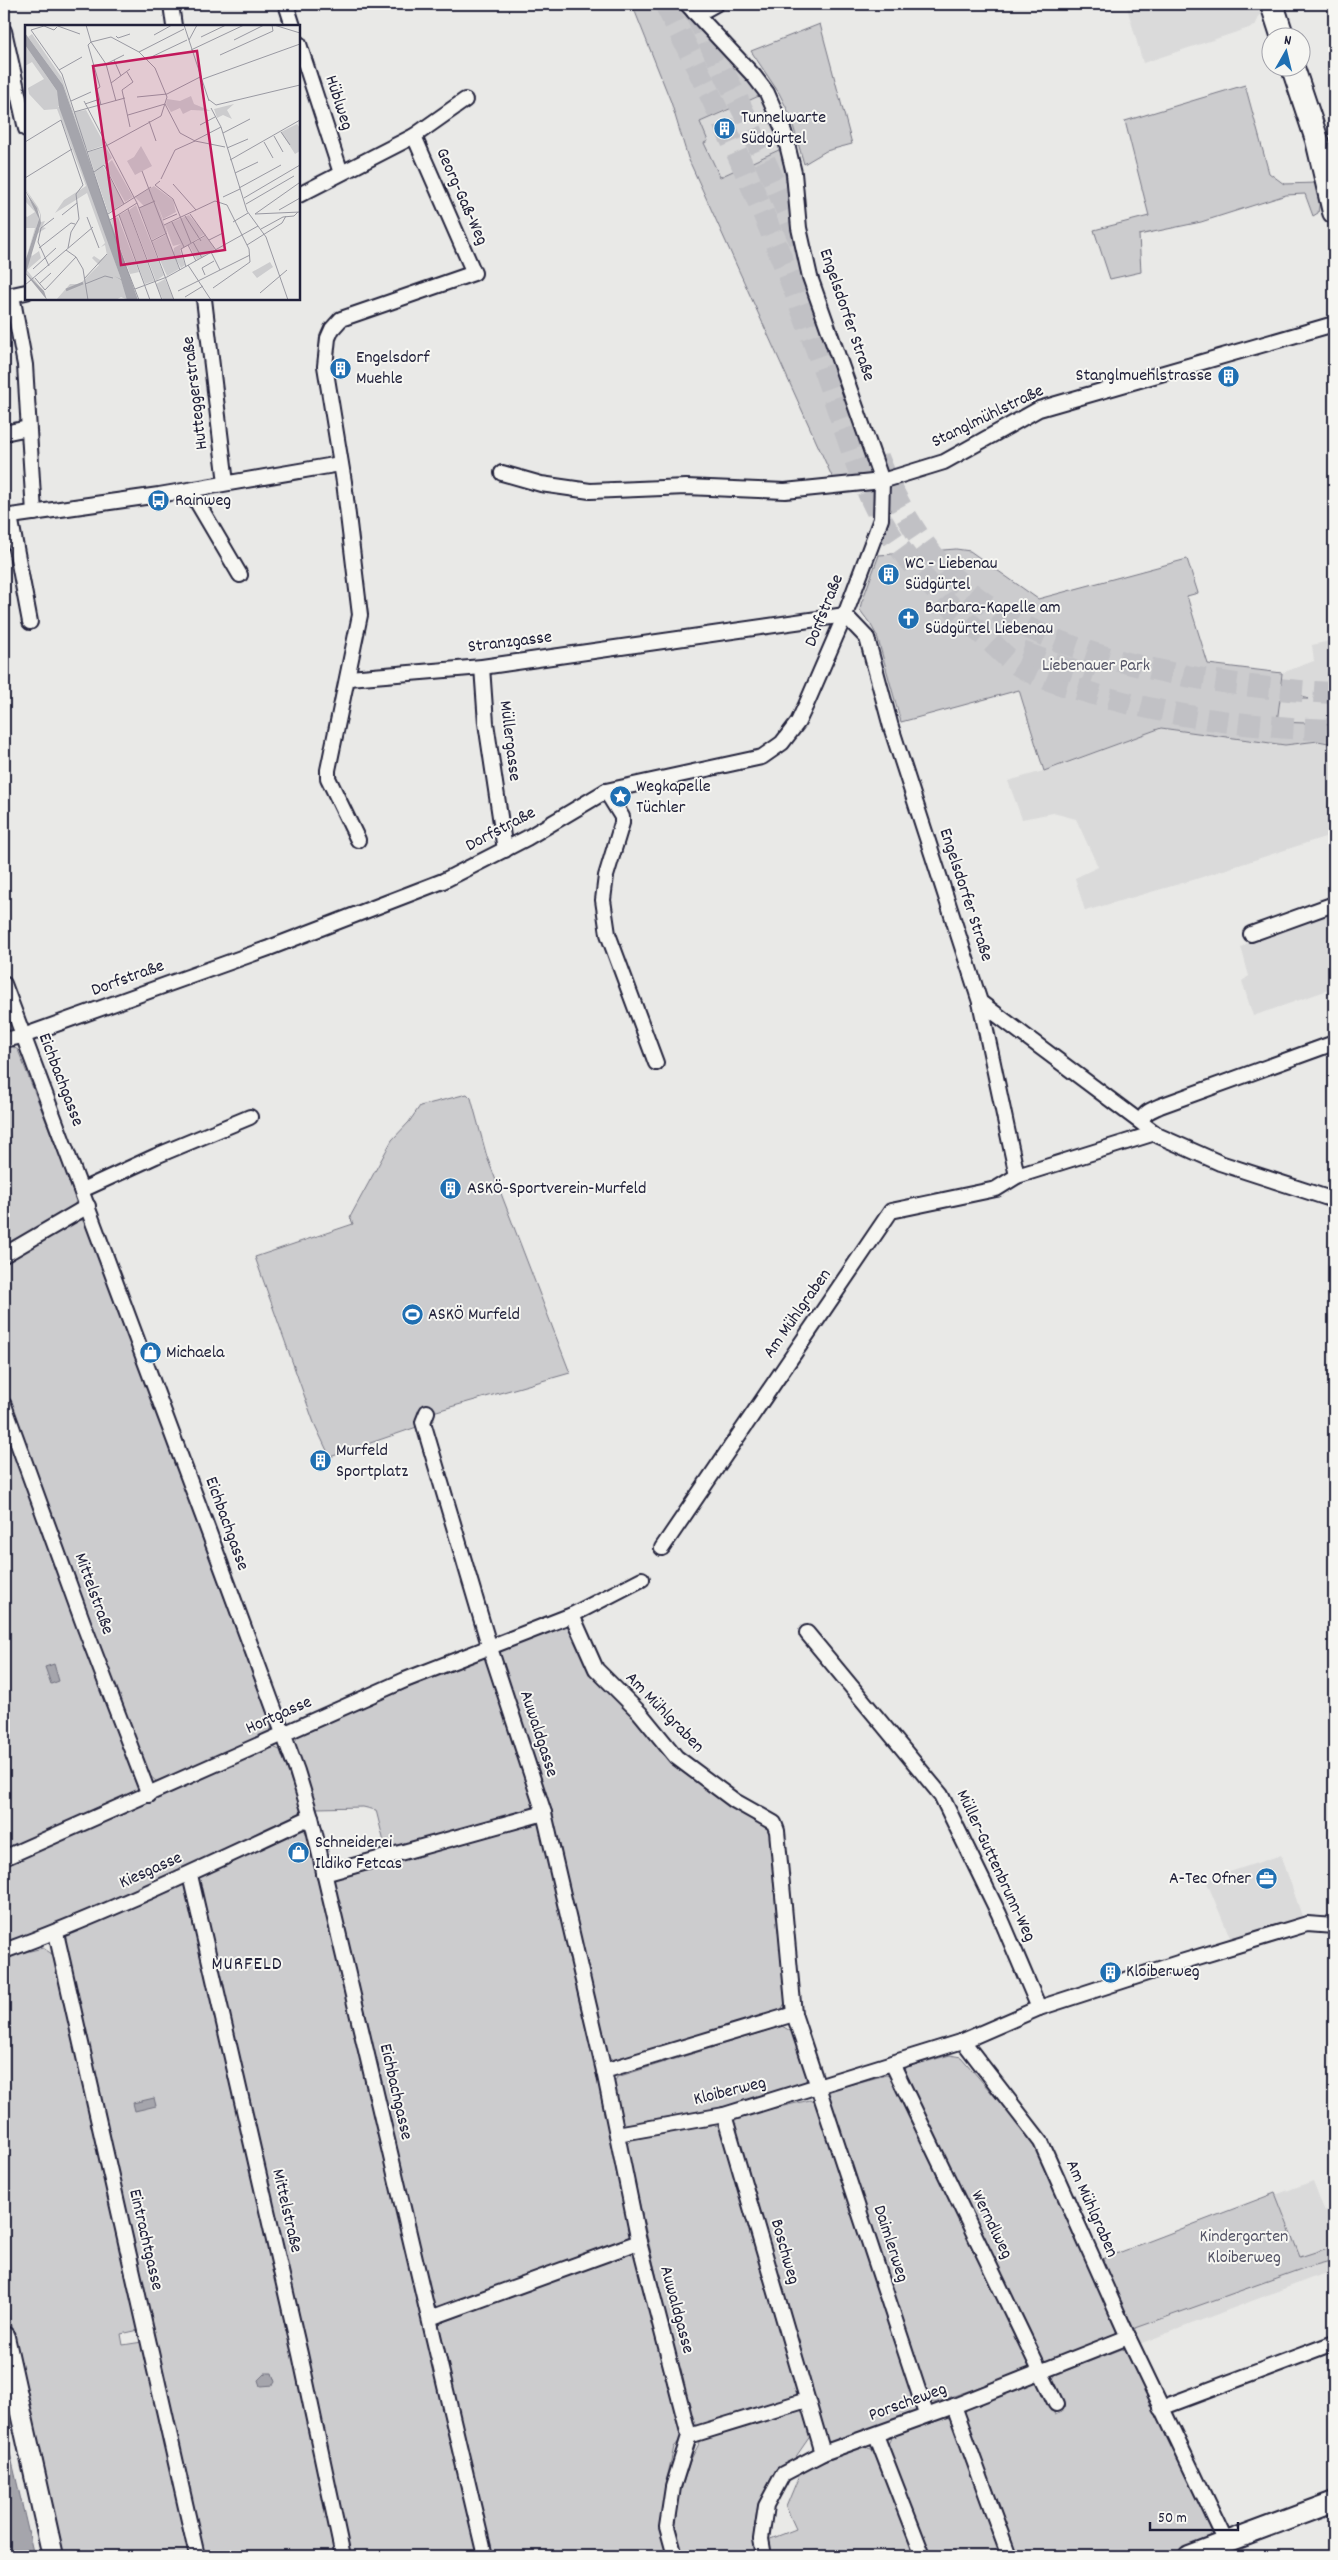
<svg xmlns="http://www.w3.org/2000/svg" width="1338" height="2560" viewBox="0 0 1338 2560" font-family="Dekko,sans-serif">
<rect width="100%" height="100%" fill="#e9e9e7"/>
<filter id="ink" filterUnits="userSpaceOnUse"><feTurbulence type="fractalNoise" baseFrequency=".02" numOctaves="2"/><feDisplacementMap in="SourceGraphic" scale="10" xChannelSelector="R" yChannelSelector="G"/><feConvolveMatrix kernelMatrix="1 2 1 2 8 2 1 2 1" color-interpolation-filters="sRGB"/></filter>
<g filter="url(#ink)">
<g fill="#dadada">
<polygon points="1126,4 1259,4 1261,13 1255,26 1143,63"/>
<polygon points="759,96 778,134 781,149 720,177 704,143 708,140 699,122"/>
<polygon points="1334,640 1334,724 1277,722 1282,673 1314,661 1312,645"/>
<polygon points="1161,728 1285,745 1318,741 1334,744 1334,834 1193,880 1085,911 1075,878 1098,867 1076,819 1053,813 1022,819 1008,781 1057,767"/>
<polygon points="1334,909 1334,988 1253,1016 1242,981 1249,976 1241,947 1254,939"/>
<polygon points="1281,1855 1303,1919 1231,1940 1206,1880"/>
<polygon points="1313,2181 1325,2212 1334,2209 1334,2271 1312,2278 1139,2344 1100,2260"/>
</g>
<g fill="#ccccce" stroke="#777784">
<polygon points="632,4 677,4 749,80 759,96 700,122 708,141 704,143 720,177 781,149 799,263 869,469 868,482 834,481 688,158 671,102"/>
<polygon points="820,24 852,144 826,151 804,164 790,115 779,93 751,51"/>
<polygon points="1245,85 1269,173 1284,184 1316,183 1320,201 1318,213 1313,216 1305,194 1286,195 1201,222 1139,235 1141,272 1110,279 1094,230 1149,216 1125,121"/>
<polygon points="956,549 970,551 1038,599 1187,559 1198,593 1187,596 1208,664 1282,673 1281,683 1308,699 1280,699 1277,722 1334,724 1334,744 1318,741 1285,745 1161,728 1044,771 1019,690 901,722 877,636 871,625 860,610 861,604 879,555"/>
<polygon points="12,1046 18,1050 77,1200 72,1208 4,1249 4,1048"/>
<polygon points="467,1094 471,1098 487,1157 570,1373 433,1412 434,1421 330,1457 314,1423 255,1257 353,1224 350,1217 392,1140 409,1122 420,1106"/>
<polygon points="78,1219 86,1222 272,1727 269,1734 157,1782 149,1775 111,1679 4,1389 4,1264"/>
<polygon points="4,1419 143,1789 4,1849"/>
<polygon points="562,1622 569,1625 631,1710 675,1762 712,1792 764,1824 772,1833 787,1999 779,2014 618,2063 606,2055 495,1650"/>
<polygon points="482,1656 488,1660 535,1808 524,1817 387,1854 376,1810 363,1807 316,1808 293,1744 299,1735"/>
<polygon points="273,1747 280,1750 301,1807 299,1816 120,1899 4,1944 4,1863"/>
<polygon points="539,1821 634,2232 628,2240 439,2309 434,2305 333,1880 337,1876"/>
<polygon points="302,1829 307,1833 477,2556 348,2556 195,1878"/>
<polygon points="180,1883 186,1886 300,2379 337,2556 202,2556 62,1938 66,1931"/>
<polygon points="43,1948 55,1956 139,2330 121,2334 123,2345 142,2342 190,2556 62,2556 4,2294 4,1957"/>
<polygon points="782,2026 792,2032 807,2074 805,2085 719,2109 631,2127 622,2124 613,2085 617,2077"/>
<polygon points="950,2055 961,2057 1036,2145 1119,2324 1114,2337 1048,2361 1042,2360 901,2072 903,2068"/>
<polygon points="886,2075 893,2077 1033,2362 1030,2369 934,2403 924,2399 825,2099 830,2090"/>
<polygon points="810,2100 817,2103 918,2406 913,2415 834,2445 823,2439 733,2124 736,2117"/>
<polygon points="718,2122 724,2126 800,2389 796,2397 698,2429 691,2425 626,2145 633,2138"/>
<polygon points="1275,2193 1300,2257 1334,2246 1334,2260 1304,2268 1133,2329 1100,2260"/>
<polygon points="631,2251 638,2253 682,2438 674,2447 666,2483 662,2526 670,2556 491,2556 437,2327 441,2323"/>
<polygon points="1122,2349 1130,2352 1213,2530 1208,2540 1166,2556 1015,2556 963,2416 966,2410 1036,2380 1039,2382 1055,2415 1062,2412 1051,2383 1055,2375"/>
<polygon points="798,2408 807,2410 813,2432 795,2458 773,2475 758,2504 754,2531 756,2556 682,2556 673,2515 690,2461 701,2440"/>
<polygon points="944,2416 953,2420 1005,2556 931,2556 887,2446 892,2436"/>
<polygon points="865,2446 875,2451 916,2556 772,2556 768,2540 796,2529 786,2507 801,2471"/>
</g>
<g fill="#a5a5ac" stroke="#71717f">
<polygon points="54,1664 59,1681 51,1684 45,1667"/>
<polygon points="154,2098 156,2106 135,2111 133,2103"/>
<polygon points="265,2373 272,2373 275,2382 273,2385 260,2386 258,2380"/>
<polygon points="4,2427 34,2556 4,2556"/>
</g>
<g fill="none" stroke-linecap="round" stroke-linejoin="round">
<g stroke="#c1c1c5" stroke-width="22" stroke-dasharray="22 11" stroke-linecap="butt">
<path d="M665,4C710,91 751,180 787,272C805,317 822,364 838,410C853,454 867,501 894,540C919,576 950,607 983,635C994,644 1004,656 1016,664C1037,678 1063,685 1087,692C1166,716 1252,728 1334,730"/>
<polyline points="694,11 744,113 803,248"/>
<path d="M878,457C898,508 927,558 971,593C1057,662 1225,688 1334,693"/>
<polyline points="1022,652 1093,678"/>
</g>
<defs>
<g id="street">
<polyline points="171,4 174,26"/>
<polyline points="286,4 293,26"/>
<polyline points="694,12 707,9 716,4"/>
<polyline points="4,31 26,129"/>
<polyline points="299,44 341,173"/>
<polyline points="299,195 414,136 465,100"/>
<polyline points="26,292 12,295 25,365 34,513"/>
<polyline points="204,299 226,483"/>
<polyline points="4,433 28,428"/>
<polyline points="502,473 541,484 590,491 686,487 785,491 882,481 944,462 1039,409 1334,324"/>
<polyline points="190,490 240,575"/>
<polyline points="10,516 30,622"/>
<polyline points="4,517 159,495 340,464"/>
<polyline points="845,615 867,638 891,727 980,1002 1159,1136 1220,1163 1334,1200"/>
<polyline points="482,667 486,723 505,850"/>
<polyline points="349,678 482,667 845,615"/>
<polyline points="606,791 622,817 622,823 606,876 603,900 608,934 656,1063"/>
<polyline points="358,840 328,778 328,770 360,615 344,482 325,366 328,338 332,329 341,319 474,273 414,136"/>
<polyline points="1251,934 1334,904"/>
<polyline points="4,984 208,1530 297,1771 311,1817 485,2556"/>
<polyline points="980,1002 1017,1176"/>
<polyline points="4,1040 23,1036 269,948 443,881 527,838 606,791 762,757 782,743 798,722 806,705 845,615 881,519 882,481 810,277 799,228 794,173 784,132 767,93 754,76 687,4"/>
<path d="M1142,1122C1143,1112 1152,1110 1160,1106L1334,1043"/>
<polyline points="82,1190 156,1156 250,1117"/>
<polyline points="4,1255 88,1206"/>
<polyline points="4,1405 85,1628 149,1795"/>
<polyline points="427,1412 423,1422 489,1645 544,1813 604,2071 639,2242 689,2436 673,2487 667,2527 675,2556"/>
<polyline points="662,1548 891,1211 996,1189 1017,1176 1155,1133"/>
<polyline points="642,1579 572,1615 596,1669 640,1713 676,1757 735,1801 774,1823 777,1831 794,2014 926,2414"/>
<polyline points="807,1633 941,1795 999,1914 1039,2008"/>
<polyline points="4,1858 405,1680 572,1615"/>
<polyline points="324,1874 544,1813"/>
<polyline points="190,1875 300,2354 343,2556"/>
<polyline points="56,1933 197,2556"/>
<path d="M4,1951C109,1913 209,1864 311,1817"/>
<polyline points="963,2041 1041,2142 1128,2337 1226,2542"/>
<polyline points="892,2063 1056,2404"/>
<polyline points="604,2071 794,2014"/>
<polyline points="724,2115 823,2453"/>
<polyline points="617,2134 724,2115 963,2041 1039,2008 1178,1963 1307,1924 1334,1926"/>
<polyline points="430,2318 639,2242"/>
<polyline points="954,2406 1009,2556"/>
<polyline points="1161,2408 1334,2343"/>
<polyline points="876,2435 923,2556"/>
<polyline points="689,2436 807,2400"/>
<polyline points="764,2556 761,2539 766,2506 783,2474 823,2453 954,2406 1128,2337"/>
</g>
<g id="secondary">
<polyline points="4,2337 53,2556"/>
<polyline points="1189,2556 1334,2502"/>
</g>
<g id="primary">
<polyline points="1272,4 1283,38"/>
<polyline points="1293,68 1317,140 1334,212"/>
</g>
</defs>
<use href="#street" stroke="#22223b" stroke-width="18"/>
<use href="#secondary" stroke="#22223b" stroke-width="24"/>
<use href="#primary" stroke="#22223b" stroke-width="26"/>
<use href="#street" stroke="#f6f6f2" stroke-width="14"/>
<use href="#secondary" stroke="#f6f6f2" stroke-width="20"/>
<use href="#primary" stroke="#f6f6f2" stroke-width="22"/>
</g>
</g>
<defs>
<symbol id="building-disc" viewBox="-11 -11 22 22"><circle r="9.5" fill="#1f6fb2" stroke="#f6f6f2"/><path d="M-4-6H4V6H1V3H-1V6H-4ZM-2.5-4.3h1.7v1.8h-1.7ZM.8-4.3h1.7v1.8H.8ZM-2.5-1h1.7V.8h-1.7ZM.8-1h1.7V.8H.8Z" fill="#fff"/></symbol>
<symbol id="bus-disc" viewBox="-11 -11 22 22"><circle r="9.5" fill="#1f6fb2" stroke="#f6f6f2"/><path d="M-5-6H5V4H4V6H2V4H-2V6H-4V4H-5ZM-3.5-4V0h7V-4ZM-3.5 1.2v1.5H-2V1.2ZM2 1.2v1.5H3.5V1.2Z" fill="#fff"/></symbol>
<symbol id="church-disc" viewBox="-11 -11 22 22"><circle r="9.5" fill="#1f6fb2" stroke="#f6f6f2"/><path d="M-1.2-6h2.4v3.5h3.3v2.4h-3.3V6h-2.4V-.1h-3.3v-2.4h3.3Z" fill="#fff"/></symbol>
<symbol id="sight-disc" viewBox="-11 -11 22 22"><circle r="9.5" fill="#1f6fb2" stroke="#f6f6f2"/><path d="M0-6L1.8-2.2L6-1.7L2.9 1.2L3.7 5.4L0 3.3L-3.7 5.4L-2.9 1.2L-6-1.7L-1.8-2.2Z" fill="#fff"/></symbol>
<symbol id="stadium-disc" viewBox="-11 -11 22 22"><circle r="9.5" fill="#1f6fb2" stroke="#f6f6f2"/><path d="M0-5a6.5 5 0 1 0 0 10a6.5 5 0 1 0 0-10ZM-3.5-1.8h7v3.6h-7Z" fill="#fff"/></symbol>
<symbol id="shop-disc" viewBox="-11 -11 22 22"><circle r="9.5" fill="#1f6fb2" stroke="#f6f6f2"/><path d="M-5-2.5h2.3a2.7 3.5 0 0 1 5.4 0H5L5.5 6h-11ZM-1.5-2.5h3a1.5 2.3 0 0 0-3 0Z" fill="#fff"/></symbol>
<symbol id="office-disc" viewBox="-11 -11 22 22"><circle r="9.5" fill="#1f6fb2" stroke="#f6f6f2"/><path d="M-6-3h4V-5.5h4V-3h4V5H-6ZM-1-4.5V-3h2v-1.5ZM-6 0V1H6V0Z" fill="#fff"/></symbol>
</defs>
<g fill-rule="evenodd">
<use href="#building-disc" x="712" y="116" width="25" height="25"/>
<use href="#building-disc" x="328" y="356" width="25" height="25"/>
<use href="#building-disc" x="1216" y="364" width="25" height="25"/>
<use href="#bus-disc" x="146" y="488" width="25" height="25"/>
<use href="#building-disc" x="876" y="562" width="25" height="25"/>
<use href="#church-disc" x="896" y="606" width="25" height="25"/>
<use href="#sight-disc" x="608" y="784" width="25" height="25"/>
<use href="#building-disc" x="438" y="1176" width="25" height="25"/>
<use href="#stadium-disc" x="400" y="1302" width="25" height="25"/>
<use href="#shop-disc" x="138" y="1340" width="25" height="25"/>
<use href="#building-disc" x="308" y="1448" width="25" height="25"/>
<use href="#shop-disc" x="286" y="1840" width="25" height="25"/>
<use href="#office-disc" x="1254" y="1866" width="25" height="25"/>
<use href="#building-disc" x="1098" y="1960" width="25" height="25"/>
</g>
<g text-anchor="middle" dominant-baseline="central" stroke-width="4" stroke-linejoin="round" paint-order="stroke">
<g font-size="18" fill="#22223b" stroke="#f6f6f2">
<text transform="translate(338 103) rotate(72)">Hüblweg</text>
<text transform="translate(461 197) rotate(66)">Georg-Gaß-Weg</text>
<text transform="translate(846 315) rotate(71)">Engelsdorfer Straße</text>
<text transform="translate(196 393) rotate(-97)">Hutteggerstraße</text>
<text transform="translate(988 417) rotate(-26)">Stanglmühlstraße</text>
<text transform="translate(825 611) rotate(-68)">Dorfstraße</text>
<text transform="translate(510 643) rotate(-7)">Stranzgasse</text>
<text transform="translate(509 741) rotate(83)">Müllergasse</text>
<text transform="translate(501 830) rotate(-28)">Dorfstraße</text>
<text transform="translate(965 895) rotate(72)">Engelsdorfer Straße</text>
<text transform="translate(128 979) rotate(-20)">Dorfstraße</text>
<text transform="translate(60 1080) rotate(69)">Eichbachgasse</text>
<text transform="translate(798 1314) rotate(-55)">Am Mühlgraben</text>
<text transform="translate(226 1524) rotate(70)">Eichbachgasse</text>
<text transform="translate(93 1594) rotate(70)">Mittelstraße</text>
<text transform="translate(664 1713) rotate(46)">Am Mühlgraben</text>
<text transform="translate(279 1716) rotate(-24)">Hortgasse</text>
<text transform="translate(538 1734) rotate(72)">Auwaldgasse</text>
<text transform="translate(995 1866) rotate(65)">Müller-Guttenbrunn-Weg</text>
<text transform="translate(151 1871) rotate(-24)">Kiesgasse</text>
<text transform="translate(395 2092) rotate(77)">Eichbachgasse</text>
<text transform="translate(730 2092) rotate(-14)">Kloiberweg</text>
<text transform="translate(1091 2209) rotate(66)">Am Mühlgraben</text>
<text transform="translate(286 2211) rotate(77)">Mittelstraße</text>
<text transform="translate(991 2225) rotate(64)">Werndlweg</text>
<text transform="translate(145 2240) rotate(77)">Eintrachtgasse</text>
<text transform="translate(890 2244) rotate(72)">Daimlerweg</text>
<text transform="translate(784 2252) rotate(74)">Boschweg</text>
<text transform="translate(676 2310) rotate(75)">Auwaldgasse</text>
<text transform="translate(908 2403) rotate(-20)">Porscheweg</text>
</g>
<g font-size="18" fill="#22223b" stroke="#f6f6f2" text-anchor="start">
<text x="741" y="118">Tunnelwarte<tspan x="741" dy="21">Südgürtel</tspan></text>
<text x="356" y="358">Engelsdorf<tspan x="356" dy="21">Muehle</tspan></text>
<text x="1212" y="376" text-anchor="end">Stanglmuehlstrasse</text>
<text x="175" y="501">Rainweg</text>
<text x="905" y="564">WC - Liebenau<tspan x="905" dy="21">Südgürtel</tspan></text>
<text x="925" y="608">Barbara-Kapelle am<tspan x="925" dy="21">Südgürtel Liebenau</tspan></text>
<text x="636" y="787">Wegkapelle<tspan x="636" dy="21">Tüchler</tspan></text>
<text x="467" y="1189">ASKÖ-Sportverein-Murfeld</text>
<text x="428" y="1315">ASKÖ Murfeld</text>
<text x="166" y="1353">Michaela</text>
<text x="336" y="1451">Murfeld<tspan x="336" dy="21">Sportplatz</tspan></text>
<text x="315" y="1843">Schneiderei<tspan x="315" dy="21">Ildiko Fetcas</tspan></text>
<text x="1251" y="1879" text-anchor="end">A-Tec Ofner</text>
<text x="1126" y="1972">Kloiberweg</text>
</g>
<g font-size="18" fill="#555567" stroke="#f6f6f2">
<text x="1096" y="666">Liebenauer Park</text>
<text x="1244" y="2237">Kindergarten<tspan x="1244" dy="21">Kloiberweg</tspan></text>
</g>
<g font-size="19" letter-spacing="1" fill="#22223b" stroke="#f6f6f2">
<text x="247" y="1965">MURFELD</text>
</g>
</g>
<g transform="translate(25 25)">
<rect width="275" height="275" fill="#e9e9e7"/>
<path d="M7,9L37,53L55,107L49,87L61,85L80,120L63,126L59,119L95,226L38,60L3,12ZM0,20L32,66L36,78L33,82H37L96,254L89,251L96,255L103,275L96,272L91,275H31L45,259H55L74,240L67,233L69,231L75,235L82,230L80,220L76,222L80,218L62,168L30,188L39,175L61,161L32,84L19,85L4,69L3,63L19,54L7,37L0,41ZM166,71L169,79L186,86L166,85L158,89L155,83L146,87L141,79L142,74L155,76ZM209,79L202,85L207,94L198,90L192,93L189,84ZM272,99L275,103V126L270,129L256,107ZM116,121L127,141L110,150L102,136L109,132ZM81,122L87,133L78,141L99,178L83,188L63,127ZM87,135L108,172L100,177L80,141ZM129,161L148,175L151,187L138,194L131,176L142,207L127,215L114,183L119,181L110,172ZM0,163L13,182L16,190V197L20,196L17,202L21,203L12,209L5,228L7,231L14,226L16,233L2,245L15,262L1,248V239L11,210L15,203V189ZM0,169L11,184L14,194L0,237L10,203H1L0,190L2,192L10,187L0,176ZM111,180L139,250L131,256L104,185ZM103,185L129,256L120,259L94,190ZM164,190L180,209L155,225L160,240L156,243L148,229L149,223L156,219L148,221L140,200ZM93,192L114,247L110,248L105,249L87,202L86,195ZM142,209L154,244L142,251L127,217ZM181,211L190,224L172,235L164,220ZM245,237L248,242L232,253L227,247ZM140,254L149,275H138L131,259Z" fill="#ccccce"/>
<path d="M0,8L38,60L113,275H102L96,255L89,251L96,254L34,82L32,66L0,20ZM0,165L12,183L16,198L1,248L19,266L22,275L0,248V237L14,194Z" fill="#a5a5ac"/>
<path fill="none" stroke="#a5a5ac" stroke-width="2.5" d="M41,265L58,258"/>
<path fill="none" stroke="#9999a2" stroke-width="1" d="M30,0L55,9M61,0L66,17L81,39L91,76M159,0L184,76M249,0L275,8M32,2L29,5L19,1L6,5L37,49L90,213L114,275M129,10L147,0M91,11L93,13L105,9M176,12L201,0M164,15L172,0M209,15L239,0M66,17L63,20L75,62L72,64L76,80M166,25L219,0M114,27L159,4M195,30L248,6L247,0M122,34L162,15M89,35L96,51M81,39L99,30M34,45L57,32M102,47L108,57L97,65L105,102M178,54L275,19M86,58L105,44M112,72L142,69L177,51M183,74L191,80L275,60M46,76L66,67M59,76L112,178L149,275M60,79L75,74M140,79L155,108L170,116L200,122M186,83L196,102L222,186L241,212L263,275M49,87L100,73M103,90L140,79M124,96L131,116M175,100L190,92M256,107L265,120M198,108L225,94M249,111L258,127M169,116L196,102M0,117L36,95L58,160L51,169L54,194L46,207L43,223M239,117L248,133M202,123L223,114M62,127L81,121L136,91L142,72L130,43L114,27L86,12L66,17M205,135L275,95M117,146L155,245M69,147L79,140L99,179M210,148L233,137M0,153L47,124M136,154L150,125L170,116M135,156L130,160L148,174L166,218M148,159L171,185M214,163L256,140M198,172L215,164M219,173L275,140M221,179L269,151M114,183L130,176M103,184L137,275M254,185L275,173M83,189L126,162M165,189L191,225M230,189L274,158M230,189L275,187M37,190L52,178M94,190L125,275M160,191L176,216M62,192L74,223M85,195L112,178M138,195L152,189M147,197L159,222M208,197L223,188M139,200L190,176L202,180L224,224L225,237L188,263M236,204L258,192L269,191L273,187M184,215L198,208M127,216L142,208M168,217L177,233M163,220L171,236M222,220L257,198L261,191M14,223L46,198L50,199M41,225L51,232L58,244L63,275M186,227L195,245L225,230M163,240L186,275M24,241L13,217L16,203L29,193M161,242L156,224L181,210M8,244L31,223M180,250L177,243L189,236M10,253L20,265L51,232M59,254L82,229M14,259L26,248M60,259L80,251L88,253M0,260L68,202M110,264L142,252L233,201M153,266L195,245M235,268L262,245M160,272L178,261"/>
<path fill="#c2185b" fill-opacity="0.15" stroke="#c2185b" stroke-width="2.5" d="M172,26L200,225L96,240L68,41Z"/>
<rect width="275" height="275" fill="none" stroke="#22223b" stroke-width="2.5"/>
</g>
<rect width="1338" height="2560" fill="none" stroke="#f6f6f2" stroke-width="20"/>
<rect x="10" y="10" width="1318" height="2540" fill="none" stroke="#22223b" stroke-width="2" filter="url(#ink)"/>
<g transform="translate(1286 52) rotate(8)"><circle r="24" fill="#f6f6f2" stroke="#a1a1a9"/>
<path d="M0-4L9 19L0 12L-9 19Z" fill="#1f6fb2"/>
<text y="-8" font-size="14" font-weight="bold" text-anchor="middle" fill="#22223b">N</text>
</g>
<path d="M1150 2522v8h88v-8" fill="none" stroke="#22223b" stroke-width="2.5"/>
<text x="1158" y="2522" font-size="15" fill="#22223b" stroke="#f6f6f2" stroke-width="4" paint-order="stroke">50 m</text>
</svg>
